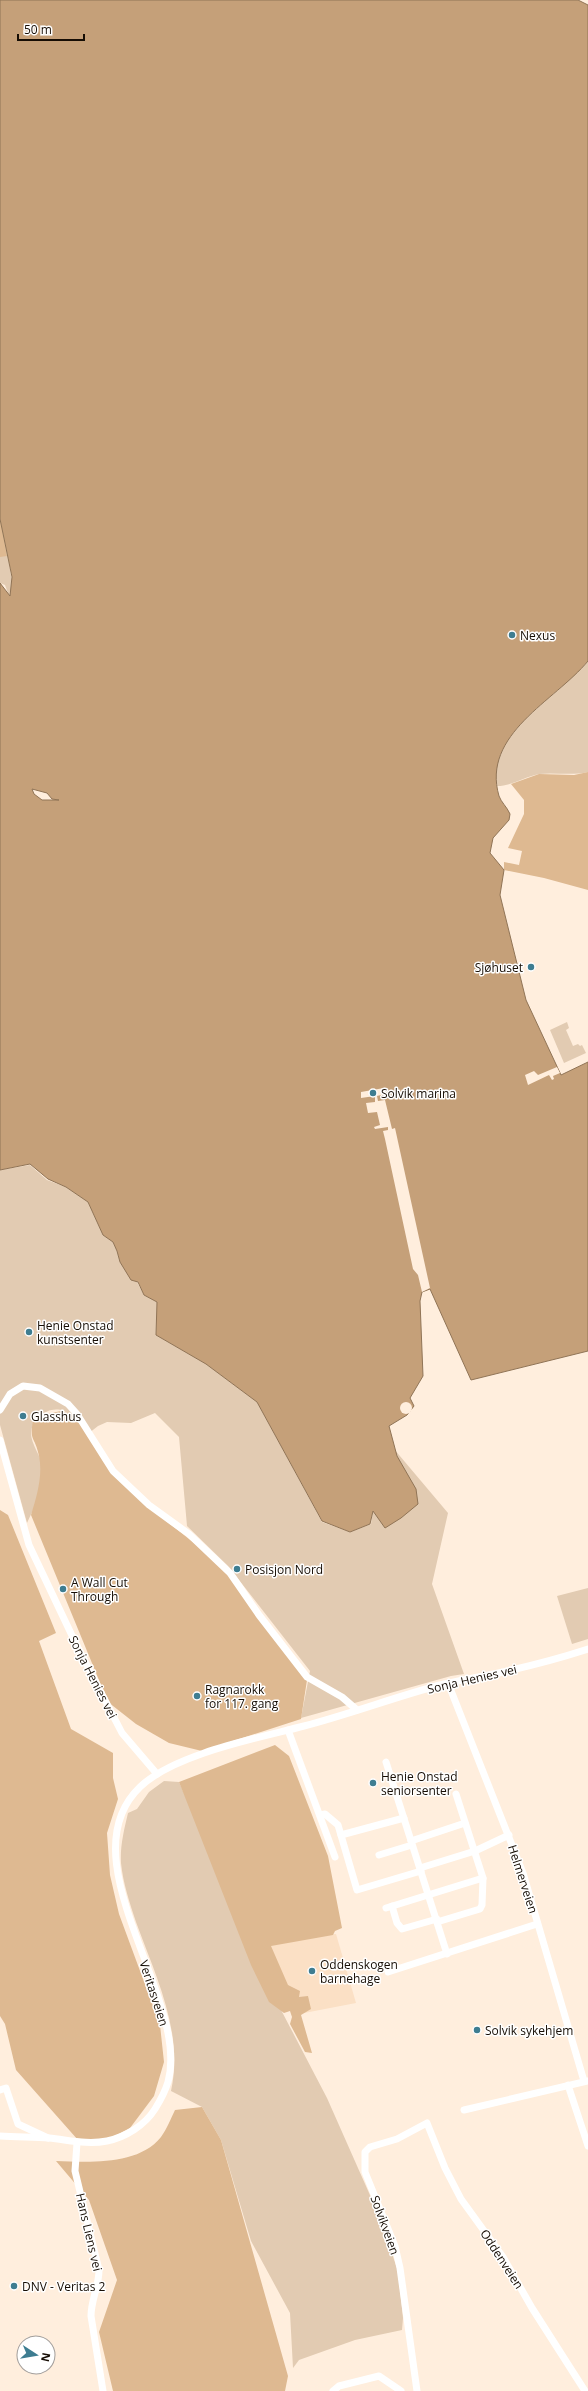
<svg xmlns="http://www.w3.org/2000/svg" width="588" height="2391" viewBox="0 0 588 2391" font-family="'Open Sans',sans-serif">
<rect width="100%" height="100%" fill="#fed"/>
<polygon fill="#fbe0c5" points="336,1934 356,2003 299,2014 259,1940"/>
<g fill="#e2cbb2">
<polygon points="0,508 14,593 9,596 5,585 0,583"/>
<path d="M588,661V772C571,776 555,772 539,774C524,777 512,786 497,786C496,776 495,767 498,758C507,725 566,688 588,661Z"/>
<polygon points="567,1022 569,1028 566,1030 573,1046 578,1044 580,1046 582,1045 586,1053 564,1063 550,1030"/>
<path d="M30,1165L47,1180L66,1187L88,1202L103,1235L113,1242L117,1251L120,1262L137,1282L144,1295L157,1302L156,1335L206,1364L257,1402L322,1522L350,1532L371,1524L373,1511L381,1521L397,1456L394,1449L448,1513L432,1584L464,1674L451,1676L301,1718L310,1671L228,1566L187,1526L179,1437L155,1413L131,1423L107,1422L98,1426L84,1437C79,1428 74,1416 64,1411C49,1405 32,1418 31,1433C31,1444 41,1456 43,1468C45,1487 35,1506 27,1523L0,1425V1170Z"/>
<polygon points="588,1588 588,1639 572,1644 557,1596"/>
<path d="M164,1781L179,1782L268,1985L327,2098L377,2211L398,2271L403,2318L402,2330L355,2340L299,2360L293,2368L290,2313L251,2241L221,2140L202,2107L171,2091C184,2033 156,1977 136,1922C130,1904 123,1883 121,1863C120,1846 124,1830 128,1813L137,1809L149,1792Z"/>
</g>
<g fill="#deb991">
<polygon points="0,519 7,556 0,557"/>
<polygon points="588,772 588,890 544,878 504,870 504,862 519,865 522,851 508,848 524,814 524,800 511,784 539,774 574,775"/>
<path d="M61,1411L75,1416L111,1472L151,1509L222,1565L307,1680L301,1719L202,1751L169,1743L136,1724L108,1702L31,1515C37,1496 43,1475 39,1456C35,1435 28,1442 34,1417Z"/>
<polygon points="0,1510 8,1515 56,1633 39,1641 71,1729 113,1753 113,1778 118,1799 107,1833 110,1875 119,1914 160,2025 164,2062 154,2096 130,2128 105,2141 78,2140 16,2070 5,2024 0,2016"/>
<polygon points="275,1745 289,1756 328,1856 342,1928 335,1931 333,1935 271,1946 288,1985 300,1991 299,1997 308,1996 311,2009 301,2015 312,2053 305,2052 290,2024 292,2017 290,2011 284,2013 269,2002 251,1965 179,1782"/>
<path d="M202,2107L221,2140L288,2376L285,2391H113L99,2332L117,2280L89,2200L56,2161C88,2162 138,2166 161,2137C167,2129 171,2118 175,2110Z"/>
</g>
<path fill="#c5a079" stroke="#907456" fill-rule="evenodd" d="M0,0H578L588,5V661C555,701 481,734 499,796C501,802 507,807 510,814L509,820L493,838L490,853L504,870L500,895L526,1000L561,1075L588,1062V1351L471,1380L430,1289L422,1292L420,1301L423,1376L410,1398L414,1406L407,1415L389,1426L397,1456L416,1489L418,1504L401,1518L385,1528L373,1511L370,1524L350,1532L322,1521L257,1402L206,1364L156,1335L157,1302L144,1295L138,1282L131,1280L120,1262L117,1251L113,1242L103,1235L88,1202L66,1187L48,1179L30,1164L0,1170V583L10,596L12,577L0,519ZM32,789L47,793L52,799L59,800H42L34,794Z"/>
<g fill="#fed">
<polygon points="557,1067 560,1073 553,1076 554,1079 552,1080 549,1075 528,1085 525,1075 534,1071 538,1075"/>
<polygon points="384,1088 385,1094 377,1096 378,1101 385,1100 392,1129 395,1128 430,1288 422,1292 418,1275 413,1269 385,1139 383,1131 388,1130 388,1127 375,1129 374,1127 380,1125 377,1112 368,1113 366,1103 375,1102 375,1096 361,1098 361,1092"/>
<circle cx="406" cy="1408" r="6"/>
</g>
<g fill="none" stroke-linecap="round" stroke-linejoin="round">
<g stroke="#fff" stroke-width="7">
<polyline points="0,1410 10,1394 23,1386 40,1388 68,1404 77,1414 113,1471 149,1505 189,1534 230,1573 259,1615 307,1677 342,1697 357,1710"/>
<polyline points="0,1440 29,1545 76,1644 122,1733 157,1774"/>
<polyline points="448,1683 523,1873 584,2081"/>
<polyline points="288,1730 335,1857"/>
<polyline points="386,1762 447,1954"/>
<polyline points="320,1815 325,1814 338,1825 357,1890 421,1871"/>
<polyline points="341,1835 404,1818"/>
<polyline points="411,1841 465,1823"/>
<polyline points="379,1855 412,1845"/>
<polyline points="420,1868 475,1851 509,1835"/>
<polyline points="392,1906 397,1923 402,1929 437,1919"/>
<polyline points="386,1908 483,1878"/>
<polyline points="437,1922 480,1909 482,1905 483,1878 456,1794"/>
<polyline points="388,1972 537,1924"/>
<polyline points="568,2085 588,2146"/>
<polyline points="0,2090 6,2088 18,2124 48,2138"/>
<polyline points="464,2110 588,2081"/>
<path d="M0,2136C16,2137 33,2137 49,2138C69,2140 87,2145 107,2141C126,2137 145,2125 155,2109C160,2101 165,2092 168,2082C191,1999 64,1860 140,1787C174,1754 258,1738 304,1726C350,1714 395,1697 440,1685C455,1681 469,1679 484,1676C518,1669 554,1660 588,1649"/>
<path d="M77,2143L75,2171L99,2270C99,2286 91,2300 91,2316L103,2391"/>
<polyline points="333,2391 339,2386 379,2376 401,2391"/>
<polyline points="417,2391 400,2268 395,2246 365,2172 365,2152 370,2147 397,2139 427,2123 445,2168 461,2199 503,2257 532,2308 585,2391"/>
</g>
</g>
<g fill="#3e7d91" stroke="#fff" stroke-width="1.5">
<circle cx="512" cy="635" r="4"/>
<circle cx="531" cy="967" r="4"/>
<circle cx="373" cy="1093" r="4"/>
<circle cx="29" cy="1332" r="4"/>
<circle cx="23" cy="1416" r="4"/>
<circle cx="237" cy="1569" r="4"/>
<circle cx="63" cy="1589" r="4"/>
<circle cx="197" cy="1696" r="4"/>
<circle cx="373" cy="1783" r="4"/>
<circle cx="312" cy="1971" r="4"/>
<circle cx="477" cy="2030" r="4"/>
<circle cx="14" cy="2286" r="4"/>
</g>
<g text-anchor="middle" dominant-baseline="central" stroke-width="3" stroke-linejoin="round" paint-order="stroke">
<g font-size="12" fill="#160d04" stroke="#fff" text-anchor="start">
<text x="520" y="635">Nexus</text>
<text x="523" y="967" text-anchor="end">Sjøhuset</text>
<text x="381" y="1093">Solvik marina</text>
<text x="37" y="1325">Henie Onstad<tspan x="37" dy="14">kunstsenter</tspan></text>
<text x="31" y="1416">Glasshus</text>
<text x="245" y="1569">Posisjon Nord</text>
<text x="71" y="1582">A Wall Cut<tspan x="71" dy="14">Through</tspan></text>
<text x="205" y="1689">Ragnarokk<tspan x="205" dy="14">for 117. gang</tspan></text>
<text x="381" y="1776">Henie Onstad<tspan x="381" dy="14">seniorsenter</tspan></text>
<text x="320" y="1964">Oddenskogen<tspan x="320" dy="14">barnehage</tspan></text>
<text x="485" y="2030">Solvik sykehjem</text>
<text x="22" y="2286">DNV - Veritas 2</text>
</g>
<g font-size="12" fill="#160d04" stroke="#fff">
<text transform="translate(93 1677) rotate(63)">Sonja Henies vei</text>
<text transform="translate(472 1679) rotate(-13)">Sonja Henies vei</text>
<text transform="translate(523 1879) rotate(72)">Helmerveien</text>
<text transform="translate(154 1993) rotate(72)">Veritasveien</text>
<text transform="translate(385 2225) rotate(70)">Solvikveien</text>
<text transform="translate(89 2232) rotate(77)">Hans Liens vei</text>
<text transform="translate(502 2259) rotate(57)">Oddenveien</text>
</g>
</g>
<g transform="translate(36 2355) rotate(102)"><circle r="19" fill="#ffffff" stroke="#a29e9b"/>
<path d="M0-3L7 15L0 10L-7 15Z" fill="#3e7d91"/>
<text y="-6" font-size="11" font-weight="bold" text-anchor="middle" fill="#160d04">N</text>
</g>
<path d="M18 34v6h66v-6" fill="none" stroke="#160d04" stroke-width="2"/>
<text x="24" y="34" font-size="12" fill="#160d04" stroke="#ffffff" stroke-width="3" paint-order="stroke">50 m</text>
</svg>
